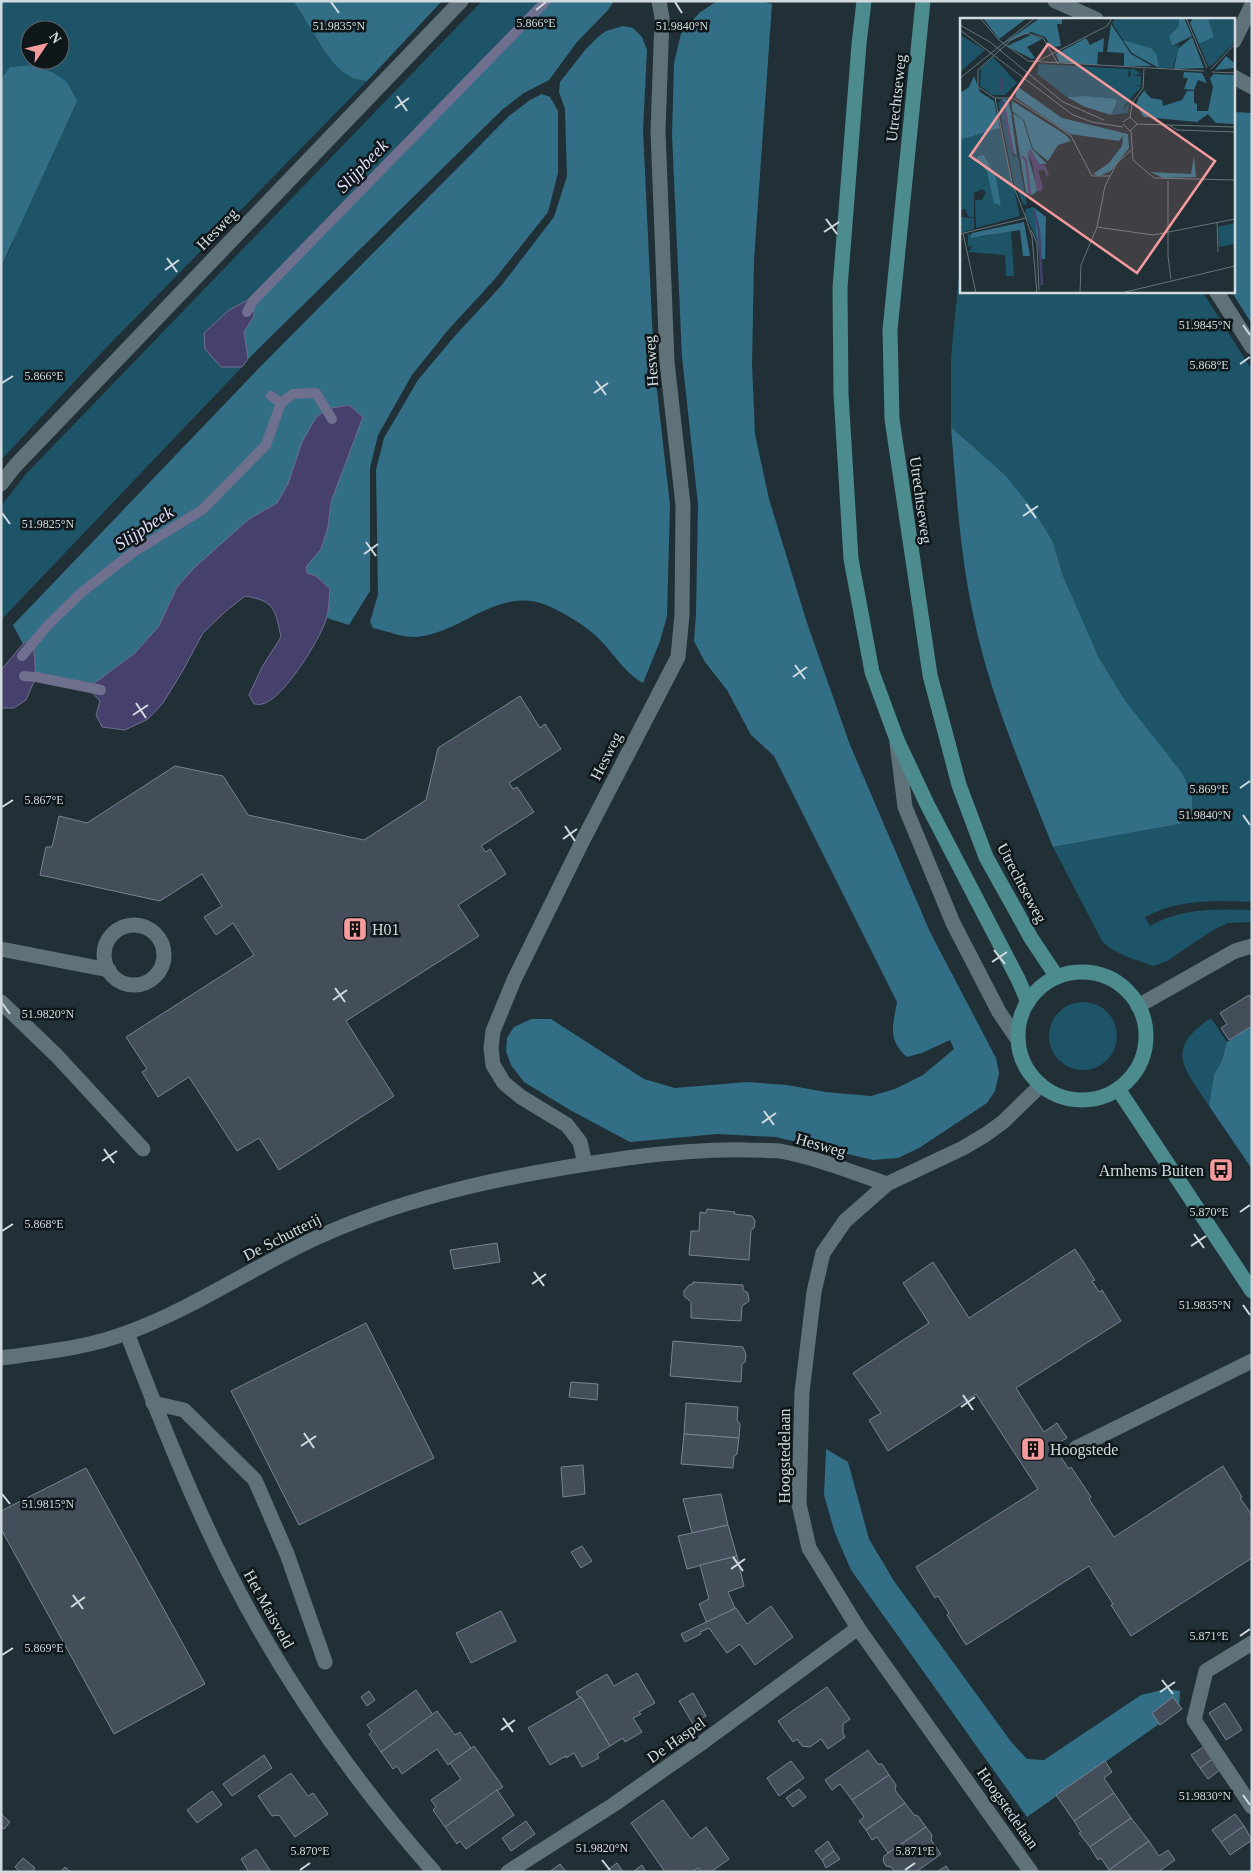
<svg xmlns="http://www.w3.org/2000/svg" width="1253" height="1873" viewBox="0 0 1253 1873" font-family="Georgia,serif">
<rect width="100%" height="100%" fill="#203036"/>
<g fill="#1e5468" fill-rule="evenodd">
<path d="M1,1H293L303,13L318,42L352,78L367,81L104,350L1,460V267L13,243L52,72L30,65L10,67L1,79ZM30,30H60V60H30Z"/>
<polygon points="482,1 545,1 250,299 229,310 221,367 242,367 1,620 1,506 26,474"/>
<path d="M962,243V291H1202L1252,370V902C1215,900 1178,899 1145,917L1150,926C1181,908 1216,909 1252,910V922L1228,923L1213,930L1167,961L1153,966L1125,956L1110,948L1102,941L1053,847L1179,824L1126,702L1098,656L1076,609L1063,576L1053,542L1005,475L951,427V358Z"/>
<circle cx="1083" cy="1036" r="34"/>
<path d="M1211,1018L1227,1042L1222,1060L1214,1075L1209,1106C1185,1068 1163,1050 1211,1018Z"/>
</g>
<g fill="#326f86">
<path d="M293,1H442L367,81C362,80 355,80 351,77C325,63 311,24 293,1Z"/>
<polygon points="545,1 614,1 608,10 577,42 549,80 524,93 503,109 248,359 244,332 254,316 253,301 250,299"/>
<path d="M717,1H761L772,4L754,260L752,364L755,434L769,499L807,623L850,745L930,932L996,1058L999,1073L995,1091L987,1103L919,1148L898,1158L873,1160L776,1137L717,1134L630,1142L570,1110L524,1082L511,1065L506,1051L507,1038L514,1027L531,1019H551L644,1079L675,1088L747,1082L787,1085L825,1092L871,1096L895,1089L923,1075L954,1049L950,1040L922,1053L907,1057C887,1039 893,1026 897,1002L774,756L751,735L727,690L705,662L694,641L696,614L698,504L682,357L672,135L674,63L681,34L699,13Z"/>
<path d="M623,26L633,28L642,37L647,50L643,130L654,364L670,505L667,616L660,641L643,683C623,672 612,650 595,635C581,623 563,612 546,605C499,586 462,633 417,637C404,638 386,631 373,628L370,622L378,594L376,470L384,438L418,380L454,337L501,286L554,217L567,176L565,109L559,92L560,82L586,49L599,36L606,31Z"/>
<polygon points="29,65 52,72 67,82 77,101 1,267 1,79 10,67"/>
<polygon points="542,94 550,97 558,111 558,173 548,212 494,280 448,330 412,375 378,435 370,468 370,591 349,625 327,618 330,589 316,576 307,573 306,566 321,549 328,527 331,502 362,417 302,442 288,484 277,503 249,519 177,587 159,626 135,653 88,688 36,677 34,651 28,642 23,644 13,625 262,365 509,116 530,100"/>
<polygon points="1234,112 1252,113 1252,324 1231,291 1234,291"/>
<path d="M951,427L1005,475L1034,511L1053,542L1063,576L1098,656L1126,702L1182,773L1192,796V817L1179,824L1053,847C1023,772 989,693 973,614C960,553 956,489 951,427Z"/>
<polygon points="1252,1026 1252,1169 1209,1106 1214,1075 1222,1060 1227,1042"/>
<polygon points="826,1449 848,1462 869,1539 894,1581 1012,1743 1027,1759 1044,1760 1141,1695 1166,1689 1180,1691 1179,1710 1027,1817 851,1570 835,1533 824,1495"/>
</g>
<g fill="#45416c" stroke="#6f6f8e">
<polygon points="250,299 253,301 254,316 244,332 248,359 242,367 221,367 205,349 204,333 229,310"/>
<path d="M349,405L363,417L331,502L328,527L321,549L306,567L307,573L316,576L330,589C329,599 329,610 326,620C320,639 283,700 262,704C259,705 256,704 254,704L249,695L262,667L281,637C275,609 275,601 245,596L226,611L203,633L182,672L163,703L148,719L125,730L102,727L96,715L100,701L88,688L135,653L159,626L177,587L194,568L249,519L277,503L288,484L302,442L315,419L326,409Z"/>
<polygon points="28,641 34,651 36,677 26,700 14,708 1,708 1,670 23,644"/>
</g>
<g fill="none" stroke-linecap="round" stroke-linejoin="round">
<g stroke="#6f6f8e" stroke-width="10">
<polyline points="247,312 253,301 546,1"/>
<polyline points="281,403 293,394 316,393 332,419"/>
<polyline points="22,656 49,624 82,592 132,553 202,510 266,445 281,403 271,396"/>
<polyline points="24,676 36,677 101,690"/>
</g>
</g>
<g fill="#444d5a" stroke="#798391">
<polygon points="520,696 540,728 545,724 561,749 509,783 513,789 517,787 534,812 481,846 486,852 490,849 506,874 458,905 479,936 346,1021 394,1096 279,1170 259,1138 237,1151 189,1077 158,1097 142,1072 147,1069 126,1037 254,955 233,923 216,935 204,917 222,906 202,874 160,901 40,875 46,847 52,847 59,816 87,823 175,766 223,776 248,815 364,840 426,800 438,748"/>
<polygon points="1249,995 1252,1000 1252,1026 1229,1040 1221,1028 1227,1024 1220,1013"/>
<polygon points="707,1209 735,1212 734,1214 752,1216 755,1221 754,1228 751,1230 749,1260 689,1255 691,1231 699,1231 700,1212 706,1213"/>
<polygon points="497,1243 500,1262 454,1269 450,1250"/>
<polygon points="1075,1249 1095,1280 1092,1281 1099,1292 1102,1290 1121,1321 1016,1388 1044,1432 1057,1423 1067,1438 1053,1446 1069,1469 1071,1467 1091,1497 1089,1499 1114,1537 1223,1466 1242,1497 1240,1498 1252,1515 1252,1558 1131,1636 1111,1605 1113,1604 1089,1566 966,1645 947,1615 949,1613 938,1596 935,1598 916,1567 1038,1489 976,1394 888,1451 869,1420 881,1413 853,1373 929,1323 903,1283 933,1262 969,1318"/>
<polygon points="693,1282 743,1285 743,1290 748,1293 749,1301 742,1306 741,1321 691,1318 691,1302 684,1296 684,1291 689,1285 693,1284"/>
<polygon points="366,1323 434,1458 299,1525 231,1391"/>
<polygon points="673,1341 743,1347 746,1355 745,1362 742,1364 741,1382 670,1376"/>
<polygon points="571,1382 598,1384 597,1400 569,1397"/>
<polygon points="686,1403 738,1407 737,1420 740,1424 739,1438 684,1434"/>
<polygon points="684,1434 739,1438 737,1454 734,1456 733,1468 681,1464"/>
<polygon points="583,1465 585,1494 563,1497 561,1467"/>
<polygon points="86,1468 205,1684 114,1734 1,1529 1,1511"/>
<polygon points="721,1494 728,1525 692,1533 683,1499"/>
<polygon points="728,1525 737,1556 687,1569 678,1536"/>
<polygon points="582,1546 592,1561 581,1568 571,1552"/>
<polygon points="737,1556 744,1586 728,1592 735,1608 707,1623 699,1604 709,1599 700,1565"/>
<polygon points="771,1606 793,1637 755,1665 740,1644 727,1653 709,1628 700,1632 701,1634 685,1642 681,1634 736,1608 747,1624"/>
<polygon points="501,1611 516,1641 471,1663 456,1633"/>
<polygon points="637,1673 655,1703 639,1712 641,1714 633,1718 642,1732 625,1742 623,1738 610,1746 581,1697 579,1697 576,1692 607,1674 614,1686"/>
<polygon points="827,1687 850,1719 843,1724 843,1733 845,1737 828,1749 821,1739 810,1747 802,1746 797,1739 793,1742 778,1721"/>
<polygon points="416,1690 433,1715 381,1752 369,1734 372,1732 367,1725"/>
<polygon points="369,1691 375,1700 367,1706 361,1697"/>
<polygon points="693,1693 706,1716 693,1724 679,1701"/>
<polygon points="581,1697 610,1746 597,1754 599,1758 582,1767 574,1753 566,1758 566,1756 550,1765 528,1728"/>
<polygon points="1173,1697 1182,1709 1160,1725 1152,1713"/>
<polygon points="1225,1703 1242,1730 1226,1740 1209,1713"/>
<polygon points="437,1711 455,1735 460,1732 471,1748 448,1765 437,1749 402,1774 397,1766 393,1769 381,1752"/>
<polygon points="474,1746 503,1787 445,1827 433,1810 436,1807 431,1800 461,1779 450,1763"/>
<polygon points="1205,1746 1214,1758 1200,1768 1191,1755"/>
<polygon points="868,1750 878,1764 882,1764 889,1775 852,1800 840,1784 832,1790 825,1780"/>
<polygon points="264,1755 272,1768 232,1796 223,1784"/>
<polygon points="1214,1758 1221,1769 1208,1779 1200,1768"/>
<polygon points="791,1761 804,1778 779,1796 767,1778"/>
<polygon points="1105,1761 1112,1772 1104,1778 1114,1793 1074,1821 1056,1795"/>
<polygon points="291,1773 308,1796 313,1793 328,1814 295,1837 279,1815 272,1816 258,1796"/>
<polygon points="889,1775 896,1785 895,1790 905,1803 866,1830 859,1821 864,1817 852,1800"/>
<polygon points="799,1789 806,1797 793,1807 786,1798"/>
<polygon points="497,1790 514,1815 466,1849 460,1841 457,1844 445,1827"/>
<polygon points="212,1791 222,1805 197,1823 187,1810"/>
<polygon points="1114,1793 1131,1818 1090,1847 1079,1833 1081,1832 1074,1821"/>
<polygon points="663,1800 691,1839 706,1827 729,1859 711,1872 701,1872 698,1868 692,1872 665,1872 631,1823"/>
<polygon points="905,1803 914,1815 918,1816 926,1827 888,1853 877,1837 872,1840 866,1830"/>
<polygon points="1,1814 10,1822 4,1829 1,1827"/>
<polygon points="1235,1814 1244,1826 1221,1842 1212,1830"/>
<polygon points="1131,1818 1149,1841 1109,1870 1101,1858 1098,1860 1090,1847"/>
<polygon points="526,1821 535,1834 511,1851 502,1838"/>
<polygon points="1244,1826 1252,1840 1230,1855 1221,1842"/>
<polygon points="926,1827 932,1835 931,1840 941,1854 916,1872 895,1872 891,1867 886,1866 883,1861 884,1856"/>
<polygon points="828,1841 834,1851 822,1860 815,1851"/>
<polygon points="1149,1841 1159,1856 1168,1850 1175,1860 1158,1872 1110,1872 1109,1870"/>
<polygon points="256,1849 271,1872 249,1872 241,1859"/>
<polygon points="834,1851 840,1859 826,1868 822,1860"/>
<polygon points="23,1858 35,1868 32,1872 20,1872 15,1867"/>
<polygon points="617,1863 623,1872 605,1872"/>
<polygon points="560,1864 566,1872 549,1872"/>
<polygon points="642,1865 646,1872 633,1872"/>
<polygon points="946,1866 950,1872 937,1872"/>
<polygon points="65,1867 71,1872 60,1872"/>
</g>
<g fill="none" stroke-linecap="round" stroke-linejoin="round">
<g stroke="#607279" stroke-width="15">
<polyline points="1055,1 1096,19"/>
<polyline points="1234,41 1252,5"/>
<polyline points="1234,77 1252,87"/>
<polyline points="1216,291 1252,347"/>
<polyline points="1,484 15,466 461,1"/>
<polyline points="897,743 905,807 953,923 999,1012 1018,1040"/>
<circle cx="134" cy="955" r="30"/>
<polyline points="1,949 109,970"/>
<polyline points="1,1002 57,1056 143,1149"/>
<polyline points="1138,1006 1235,951 1252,946"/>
<polyline points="585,1164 580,1142 567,1125 521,1097 504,1083 493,1065 491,1048 493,1031 514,980 582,842 678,657 682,615 683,505 667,362 658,131 662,18 659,1"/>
<path d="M127,1333C158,1414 190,1496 229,1573C284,1681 354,1781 434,1872"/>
<path d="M1,1358C45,1352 88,1348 129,1332C194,1308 253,1267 316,1238C414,1193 521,1173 627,1158C667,1153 707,1149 747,1150C758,1150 769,1150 780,1151C817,1158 852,1172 887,1184"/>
<polyline points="153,1403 184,1410 255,1480 287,1554 325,1662"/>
<polyline points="1076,1448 1252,1361"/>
<polyline points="1252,1643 1206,1671 1194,1720 1252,1807"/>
<polyline points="508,1872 613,1805 703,1742 858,1628"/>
<polyline points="1031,1872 858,1628 809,1548 799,1504 802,1392 814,1292 823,1253 845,1221 887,1184 963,1148 985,1135 1003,1122 1041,1085"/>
</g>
<g stroke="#4c8b8e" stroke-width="15">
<polyline points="864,1 859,44 840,288 841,394 851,559 872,672 897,740 927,804 1018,979 1028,1002"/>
<polyline points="923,1 890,330 892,419 930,675 959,785 986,857 1031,938 1057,977"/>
<circle cx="1082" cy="1036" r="64"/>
<polyline points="1118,1089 1252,1291"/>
</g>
</g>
<path fill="none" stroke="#d1dbdf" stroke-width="2" d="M331,2L339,13M675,2L682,13M536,10L546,2M397,96L407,111M395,108L409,98M826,219L837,234M824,232L839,222M167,258L177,272M165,270L179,260M1243,325L1250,335M1240,364L1250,357M596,381L606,395M2,383L13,376M594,393L608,383M1026,504L1036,518M2,513L10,524M1023,516L1038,506M366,542L376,556M364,554L378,544M795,665L805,679M793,677L807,667M136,703L146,718M133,715L148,705M1240,788L1250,781M2,807L13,800M1243,815L1250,825M565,826L575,841M563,839L577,829M994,950L1005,964M992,962L1007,952M335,988L345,1002M333,1000L347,990M2,1003L10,1014M764,1111L774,1125M762,1123L776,1113M104,1149L114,1163M102,1161L117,1151M1240,1212L1250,1205M2,1231L13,1224M1194,1234L1204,1248M1191,1246L1206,1236M534,1272L544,1286M532,1284L546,1274M1243,1305L1250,1315M963,1395L973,1410M961,1407L975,1397M304,1433L314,1448M301,1446L316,1436M2,1494L10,1504M733,1557L743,1571M731,1569L745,1559M73,1595L83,1609M71,1607L85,1597M1240,1636L1250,1629M2,1655L13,1648M1162,1680L1173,1694M1160,1692L1175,1682M503,1718L513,1732M501,1730L515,1720M1243,1795L1250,1805M602,1860L610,1870M300,1870L310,1863M905,1870L915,1863"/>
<defs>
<symbol id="building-square" viewBox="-11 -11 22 22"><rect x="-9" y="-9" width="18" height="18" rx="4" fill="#f59b9d" stroke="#10171a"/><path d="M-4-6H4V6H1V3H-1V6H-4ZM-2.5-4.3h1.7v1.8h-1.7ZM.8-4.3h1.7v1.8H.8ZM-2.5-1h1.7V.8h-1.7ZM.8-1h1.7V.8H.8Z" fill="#111"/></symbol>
<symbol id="bus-square" viewBox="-11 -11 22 22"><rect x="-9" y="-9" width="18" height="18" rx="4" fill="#f59b9d" stroke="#10171a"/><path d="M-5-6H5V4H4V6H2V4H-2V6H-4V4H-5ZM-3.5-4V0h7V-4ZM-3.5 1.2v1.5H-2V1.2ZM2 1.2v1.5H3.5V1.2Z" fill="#111"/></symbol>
</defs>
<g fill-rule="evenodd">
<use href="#building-square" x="341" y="915" width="28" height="28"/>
<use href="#bus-square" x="1207" y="1156" width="28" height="28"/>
<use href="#building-square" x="1019" y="1435" width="28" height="28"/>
</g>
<g text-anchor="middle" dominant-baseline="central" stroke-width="5" stroke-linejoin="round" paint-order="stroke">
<g font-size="16" fill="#d1dbdf" stroke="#10171a">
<text transform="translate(896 98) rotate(-84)">Utrechtseweg</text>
<text transform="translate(217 229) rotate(-46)">Hesweg</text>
<text transform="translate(651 361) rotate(-94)">Hesweg</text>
<text transform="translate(921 500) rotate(82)">Utrechtseweg</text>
<text transform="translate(606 756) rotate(-63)">Hesweg</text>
<text transform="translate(1022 883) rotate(62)">Utrechtseweg</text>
<text transform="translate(821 1145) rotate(16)">Hesweg</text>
<text transform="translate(282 1237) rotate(-27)">De Schutterij</text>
<text transform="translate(784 1456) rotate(-90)">Hoogstedelaan</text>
<text transform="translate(269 1609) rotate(61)">Het Maisveld</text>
<text transform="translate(676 1740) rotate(-35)">De Haspel</text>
<text transform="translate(1008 1808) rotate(55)">Hoogstedelaan</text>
</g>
<g font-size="16" fill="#d1dbdf" stroke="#10171a" text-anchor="start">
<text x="372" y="929">H01</text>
<text x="1204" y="1170" text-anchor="end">Arnhems Buiten</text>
<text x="1050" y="1449">Hoogstede</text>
</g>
<g font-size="18" font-style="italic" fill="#dfdefc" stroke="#10171a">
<text transform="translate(362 166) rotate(-46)">Slijpbeek</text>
<text transform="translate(144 528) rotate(-33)">Slijpbeek</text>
</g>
</g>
<g transform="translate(960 18)">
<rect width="275" height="275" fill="#203036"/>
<path d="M156,0H219V8L209,18L212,28L219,27L213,50H199L197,37L191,30L163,22L152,5ZM248,0H275V24L251,48H248L239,26L254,19ZM0,17L25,32L0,54L1,33ZM33,39L57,65L45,77H32L20,68L21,50ZM79,46L169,51L168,59L171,58L170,51H174L181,56L172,58H181V67L172,68H181L179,72L176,74L169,82L164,89L163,93L176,75L169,86L168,95L151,97L157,84L124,78L107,79L77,56ZM42,80L52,137L58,139L67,187L63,186L54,165L38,85ZM40,110L60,198L16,210L15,182H22L26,174L22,171L14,175V199H9L5,191L0,192V122ZM24,137L36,159L41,188L33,179L27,154L18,145L16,141ZM73,189L77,213L78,224L65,196L66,191ZM0,199L14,200V211L0,215ZM275,205V226L259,229L258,209ZM51,212L54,258H46L45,237L9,234L12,228H8V216L21,219Z" fill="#1e5468" fill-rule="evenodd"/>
<path d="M23,0H67L39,21ZM80,0H102V6H97L101,28L92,29L85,19L71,14L44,25ZM219,0H224L232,18L212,28L209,18L219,8ZM233,0H248L254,19L239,26L230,5ZM151,6L171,36L192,48H164V35L147,34ZM71,17L82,21L67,29L75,40L72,41L47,28ZM232,19L244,50L214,51L218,31ZM126,20L130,27L144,20L143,34H138L137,47L99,44L96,36ZM163,22L191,30L197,37L199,50L172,35ZM266,38L274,45V50L255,52ZM224,54L242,55L247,65L238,62L234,72L224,71L228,60H223ZM254,56L275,57V106L256,105L248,96L237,104L184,99L176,87L179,79L184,73L187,72L185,74L191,80L202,82L203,88L222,82L227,73H234V85L237,86V93H248L253,69L250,60ZM14,58L20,74L34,83L40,110L0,122V75L9,69ZM58,69L102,100L168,116L169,130L151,153L139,158L133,156L149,145L162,128L163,118L159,123L110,116L55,79ZM124,78L155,81L157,84L151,97L125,89L107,79ZM42,80L48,82L51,94L57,138L52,134ZM52,83L106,117L111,123L98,127L88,143L73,131L64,102L52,93ZM53,95L63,102L72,131L87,146H79L70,131L68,138L76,166L77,173L72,177L66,175ZM19,138L24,137L36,159L41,188L34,185L27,154L16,141ZM234,138L236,159L203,160L190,154L231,156ZM73,189L86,199L85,241H80ZM64,204L70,238H63L60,212L10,220L12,215Z" fill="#326f86"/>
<path d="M70,131L79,146L85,147L89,156L87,159L84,152L78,153L83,169L81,174L77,173L72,144L67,136Z" fill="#45416c"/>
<path fill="none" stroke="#45416c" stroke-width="2.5" d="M41,75L42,60M43,83L53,135M62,138L66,142L70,177M74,192L79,213L82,267"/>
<path fill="none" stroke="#67747a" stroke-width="1" d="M20,0L39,22L68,43L244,53M226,0L247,50M0,7L30,24L103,84L144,102M0,12L113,97L132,104L163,109M76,44L147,8L152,0M251,51L275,26M252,54L275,55M0,60L75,0M35,80H53L97,108L111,118L132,158H150M170,99L172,85L183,70L184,51M163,104L170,99L177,106M163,106L170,113L177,106M177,106L275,109M209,107L217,112L275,114M171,113L173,142L194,160L275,162M208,163V238L211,261M66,200L72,219L77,275M257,204L258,234M137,209L193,217L275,201M71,212L77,225L79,272M3,215L16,275M0,216L66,200L52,165L35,80L18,69V52L51,22L66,15L83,20L98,46M120,275L121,247L137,209L145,168L157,145L171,132M161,275L275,248"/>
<path fill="#f59b9d" fill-opacity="0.15" stroke="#f59b9d" stroke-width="2.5" d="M88,26L255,143L177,255L10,138Z"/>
<rect width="275" height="275" fill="none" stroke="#d1dbdf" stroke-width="2.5"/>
</g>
<g font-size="12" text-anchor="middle" fill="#d1dbdf" stroke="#10171a" stroke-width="5" stroke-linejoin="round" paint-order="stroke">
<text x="536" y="27">5.866°E</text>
<text x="339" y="30">51.9835°N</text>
<text x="682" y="30">51.9840°N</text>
<text x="1205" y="329">51.9845°N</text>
<text x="1209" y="369">5.868°E</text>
<text x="44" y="380">5.866°E</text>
<text x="48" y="528">51.9825°N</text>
<text x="1209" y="793">5.869°E</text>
<text x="44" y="804">5.867°E</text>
<text x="1205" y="819">51.9840°N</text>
<text x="48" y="1018">51.9820°N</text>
<text x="1209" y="1216">5.870°E</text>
<text x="44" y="1228">5.868°E</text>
<text x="1205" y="1309">51.9835°N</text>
<text x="48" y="1508">51.9815°N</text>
<text x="1209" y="1640">5.871°E</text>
<text x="44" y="1652">5.869°E</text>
<text x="1205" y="1800">51.9830°N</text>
<text x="602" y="1852">51.9820°N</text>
<text x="310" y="1855">5.870°E</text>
<text x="915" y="1855">5.871°E</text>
</g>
<rect width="1253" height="1873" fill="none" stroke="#d1dbdf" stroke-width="5"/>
<g transform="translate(45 45) rotate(55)"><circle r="24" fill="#10171a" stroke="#5d6569"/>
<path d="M0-4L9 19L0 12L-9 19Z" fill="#f59b9d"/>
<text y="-8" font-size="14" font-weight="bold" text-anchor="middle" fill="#d1dbdf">N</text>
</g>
</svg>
